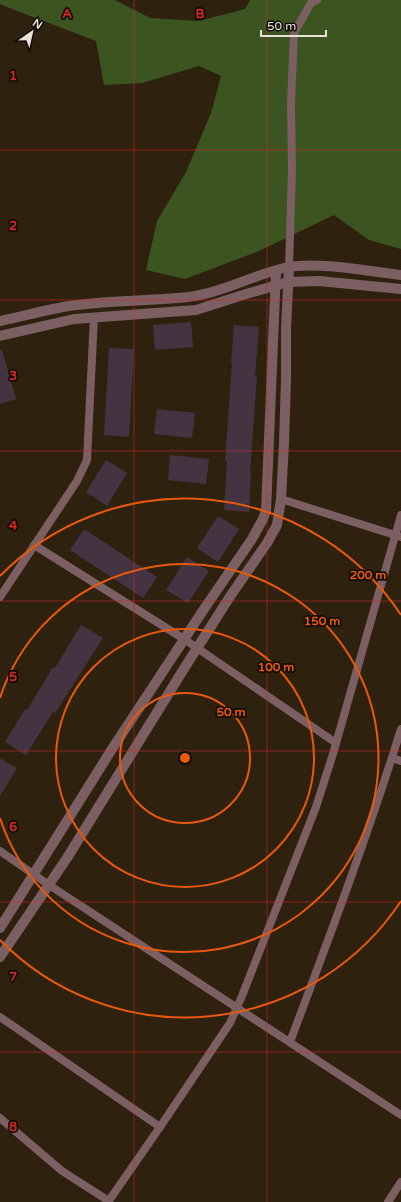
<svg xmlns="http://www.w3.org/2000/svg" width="401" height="1202" viewBox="0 0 401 1202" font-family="'Varela Round',sans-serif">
<rect width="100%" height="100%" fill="#2e210e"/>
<polygon fill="#3b5420" points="0,0 115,0 150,18 199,21 245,9 250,0 401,0 401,249 369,240 334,215 259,251 185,279 146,270 157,221 186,172 211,113 221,76 199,66 142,83 104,85 96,41 7,7 0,4"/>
<g fill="#463342">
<polygon points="191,322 193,347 155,350 153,325"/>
<polygon points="234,325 259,327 255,376 257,376 250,473 251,473 249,512 224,510 227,461 225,461 232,364 231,364"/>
<polygon points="109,348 134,349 129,437 104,435"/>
<polygon points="0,350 2,350 16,399 0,404"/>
<polygon points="157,409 195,413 192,438 154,434"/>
<polygon points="170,455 209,459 206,484 168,480"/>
<polygon points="106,460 127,473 107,506 86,492"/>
<polygon points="218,516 239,529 218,562 197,548"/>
<polygon points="84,529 157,577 143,598 70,550"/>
<polygon points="187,557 209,571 188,603 166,590"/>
<polygon points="81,625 103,638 55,713 53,712 26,755 5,742 25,709 27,710 53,667 55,668"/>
<polygon points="0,758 17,768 0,796"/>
</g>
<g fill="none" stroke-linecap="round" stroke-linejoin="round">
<g stroke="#7b5f62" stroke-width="8">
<polyline points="289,267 292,170 291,103 294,33 311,3 317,0"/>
<polyline points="281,499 401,537"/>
<polyline points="34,545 184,639 336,743"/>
<polyline points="0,597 77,481 87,460 94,317"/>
<polyline points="392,758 401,761"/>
<polyline points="0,851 49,885 401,1115"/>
<polyline points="0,1017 160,1127"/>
<path d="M290,1042C329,938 368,835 401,729"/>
<polyline points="0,1118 62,1171 109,1201"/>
<polyline points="108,1202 160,1127 230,1023 242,996 316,807 333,754 401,515"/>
<polyline points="388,1202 401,1182"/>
</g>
<g stroke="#7b5f62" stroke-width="10">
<path d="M0,321C25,316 51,308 77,305C114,300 151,301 188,297C221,293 251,276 284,268C316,261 367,271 401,275"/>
<polyline points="0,336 74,319 196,310 246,294 288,282 319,281 401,289"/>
<polyline points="0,928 112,749 204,609 252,539 263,519 266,511 276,271"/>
<polyline points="0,957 67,858 185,667 231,595 267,543 277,525 281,499 284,443 286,379 286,329 289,267"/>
</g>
</g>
<path fill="none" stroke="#d62828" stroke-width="1" stroke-opacity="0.55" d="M134,0V1202M267,0V1202M0,150H401M0,300H401M0,451H401M0,601H401M0,751H401M0,902H401M0,1052H401"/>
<g fill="none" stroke="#e8590c" stroke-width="2">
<circle cx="185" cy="758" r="65"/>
<circle cx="185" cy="758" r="129"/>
<path d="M0 698A194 194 0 1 1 0 818"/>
<path d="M401 901A259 259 0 0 1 0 940M0 576A259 259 0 0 1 401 615"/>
</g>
<g font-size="13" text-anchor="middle" font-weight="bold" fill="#d62828" stroke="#110c05" stroke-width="3.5" stroke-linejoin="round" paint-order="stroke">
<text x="67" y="18">A</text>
<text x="200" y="18">B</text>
<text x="13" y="80">1</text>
<text x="13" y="230">2</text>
<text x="13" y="380">3</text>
<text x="13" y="530">4</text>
<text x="13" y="681">5</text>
<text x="13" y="831">6</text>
<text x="13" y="981">7</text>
<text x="13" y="1131">8</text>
</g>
<circle cx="185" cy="758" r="6" fill="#e8590c" stroke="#110c05" stroke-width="2"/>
<g font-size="12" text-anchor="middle" font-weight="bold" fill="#e8590c" stroke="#110c05" stroke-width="3.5" stroke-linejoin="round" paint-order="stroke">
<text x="368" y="579">200 m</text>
<text x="322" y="625">150 m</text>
<text x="276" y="671">100 m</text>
<text x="231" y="716">50 m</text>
</g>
<g transform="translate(32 32) rotate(34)" stroke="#110c05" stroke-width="3" paint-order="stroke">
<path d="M0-3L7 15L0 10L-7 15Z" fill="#ebe2d7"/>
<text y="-6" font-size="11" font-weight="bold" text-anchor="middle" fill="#ebe2d7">N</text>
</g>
<path d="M261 30v6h65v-6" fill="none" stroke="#ebe2d7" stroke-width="2"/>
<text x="267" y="30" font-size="12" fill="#ebe2d7" stroke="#110c05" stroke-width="3" paint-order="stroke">50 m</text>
</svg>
